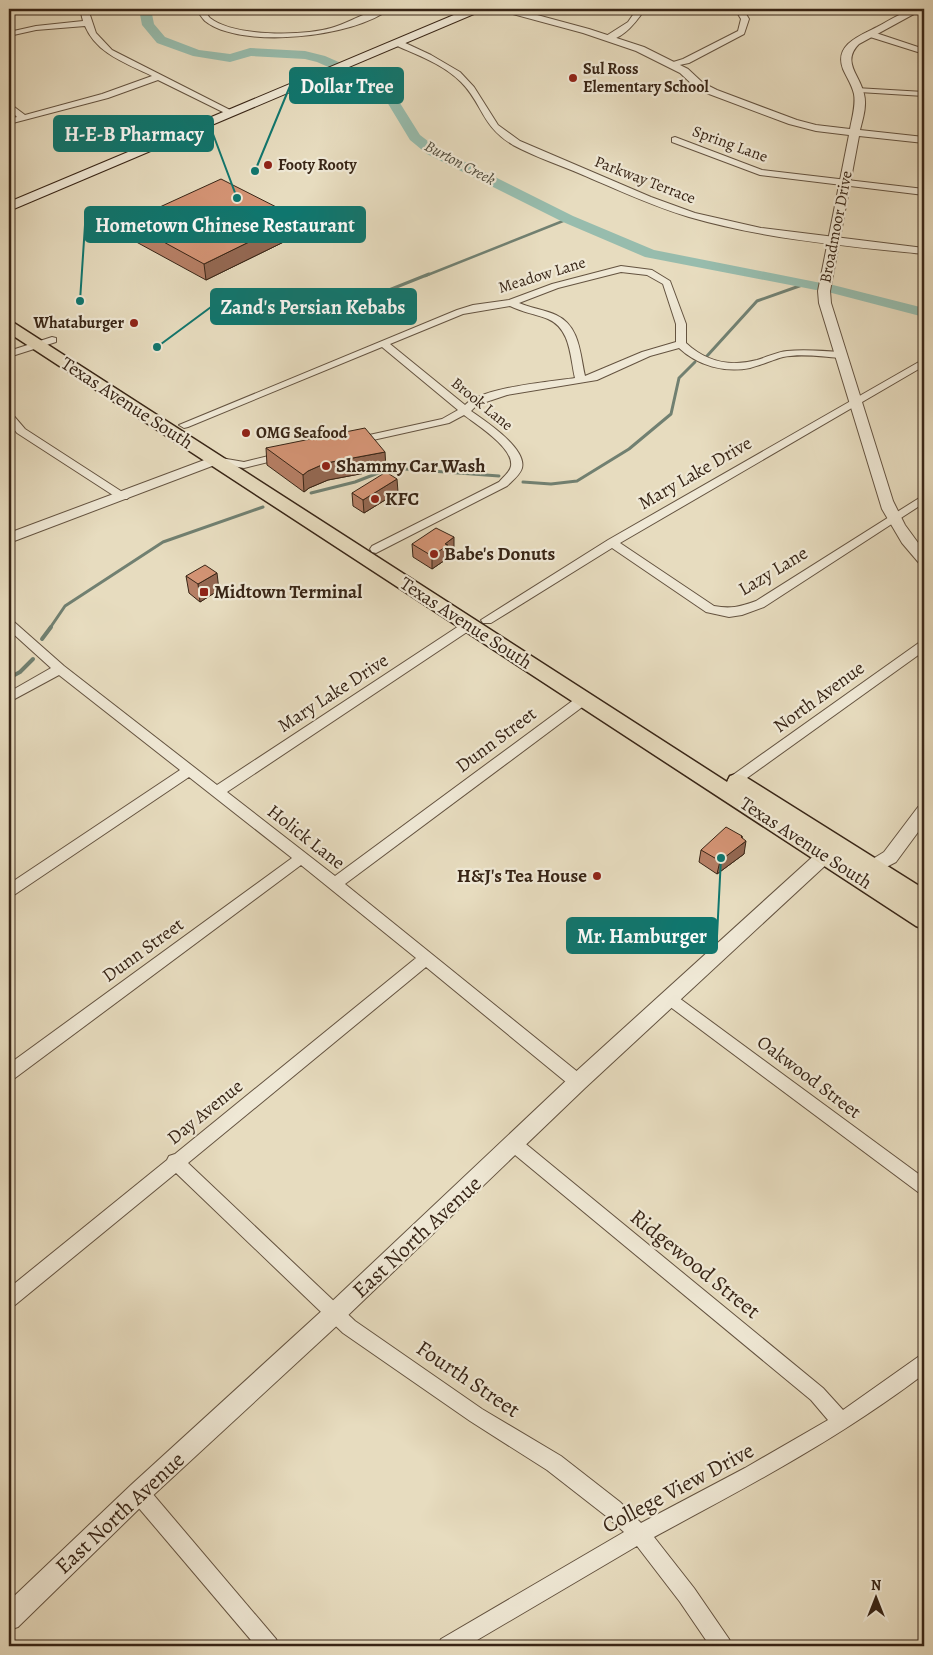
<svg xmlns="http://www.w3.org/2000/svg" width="933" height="1655" viewBox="0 0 933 1655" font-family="Alegreya,serif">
<rect width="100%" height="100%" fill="#e7dcbf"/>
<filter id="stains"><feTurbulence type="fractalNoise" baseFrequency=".004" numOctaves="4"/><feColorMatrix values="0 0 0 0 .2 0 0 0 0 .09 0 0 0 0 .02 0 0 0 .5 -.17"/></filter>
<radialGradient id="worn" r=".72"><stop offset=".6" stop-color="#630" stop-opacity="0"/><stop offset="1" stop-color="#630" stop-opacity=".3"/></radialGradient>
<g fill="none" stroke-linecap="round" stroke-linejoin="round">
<polyline stroke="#718071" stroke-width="2.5" points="425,276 568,219"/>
<g stroke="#718071" stroke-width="3">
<polyline points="315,316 334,312 429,274"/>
<polyline points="707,356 757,301 805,284"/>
<polyline points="523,482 551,484 577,481 629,449 671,414 679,378 695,362"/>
<polyline points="311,493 355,482 391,468 499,476"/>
<polyline points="50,628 65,606 163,542 263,507"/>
</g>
<g stroke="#718071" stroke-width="4">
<polyline points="42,639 51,627"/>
<polyline points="9,678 20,672 33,659"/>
</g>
<g fill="#97bcad" fill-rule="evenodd">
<polygon points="139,9 151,9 154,24 165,37 199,50 230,54 250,48 305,51 325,56 375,78 393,92 420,135 437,148 573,216 654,250 816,282 821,283 823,286 821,289 816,290 645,257 563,222 427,154 410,140 384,97 367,84 317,62 305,59 251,56 230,62 193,56 157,43 142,25"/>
<polygon points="833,285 924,308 924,317 828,292 826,289 828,286"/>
</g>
<defs>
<g id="minor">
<path d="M80,9H88L96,33L112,50L236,113L229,115L158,80L108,98L9,124V119L17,117L9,109V103L25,115L102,94L152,76C126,63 97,54 85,26L36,30L9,36V32L36,26L83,21Z"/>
<path d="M196,9H204C206,12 208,16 210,18C234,37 303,36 331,28C350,23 370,8 389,9C355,37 241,50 205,21C202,18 199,13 196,9Z"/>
<path d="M637,9H645C637,21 622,41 606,40V36L628,22Z"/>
<polygon points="735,9 743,9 749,19 744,34 689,63 670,67 670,63 683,59 738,31 741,19"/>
<polygon points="867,32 873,32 924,49 924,54 867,36"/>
<path d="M395,41H401L431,55L460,72L474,87L498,125L520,141L651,197L695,213L761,228L924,248V254C846,246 764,239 689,217C652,206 618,190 583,175C560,165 535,157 513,145C481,126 483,104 461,82C443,64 417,55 395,45Z"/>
<polygon points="856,88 924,92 924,96 859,92 855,90"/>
<polygon points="675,137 762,170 924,189 924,195 760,175 672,142 672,138"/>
<path d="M621,266L652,270L670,281L686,324V343C706,362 731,367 757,360C767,357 777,352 787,351C805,349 823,351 841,352L846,355L841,358C823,357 802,353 783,357C772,360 762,365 750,368C725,373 698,366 679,348L650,356L597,380L507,395L477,405L471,411C485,421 527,448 522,468C520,475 512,481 507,486L376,553L372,552L370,549L372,546L499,482C503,477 510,472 511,466C514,448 477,425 464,415L449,423L355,444L351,443L350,441L351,439L442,419L458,410L382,347L188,427L184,428L179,425L457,310L473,305L509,300L552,284ZM621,272L647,275L663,284L676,324V342L642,352L585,376C580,354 580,326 556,315C545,310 531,308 519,303L558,288ZM510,306C522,312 535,314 548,319C571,329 570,357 575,378C549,382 483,387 465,405L390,344L463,314Z"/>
<polygon points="52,337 56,338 56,342 9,357 9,351"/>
<path d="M924,359V366L620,543L714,606C730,609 740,607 756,601L924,495V503L764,607L742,615L729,617L706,612L612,548L491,623H483L481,620L608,540Z"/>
<polygon points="9,414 13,415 25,429 127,495 129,497 127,499 119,499 17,433 9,423"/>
<polygon points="285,452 289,453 290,455 289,457 244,468 215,463 210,460 215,457 244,462"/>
<path d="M9,620L13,621L64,666L217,785L465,622H473L475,625L473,628L227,792L335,876L579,696H589L590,699L589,702L345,884L584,1077L586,1082L584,1087L578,1089L572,1087L426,967L188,1163L355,1321L482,1409L561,1456L620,1502L641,1523L745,1468L828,1420L811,1400L509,1150L507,1145L509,1140L515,1138L521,1140L823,1388L843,1410L918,1357L924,1355V1374C840,1438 747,1487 654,1537L694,1588L729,1639L732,1646H710L680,1602L637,1546L467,1646H438L441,1639L624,1532L606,1516L547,1470L470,1421L343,1333L176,1173L15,1305L9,1307V1288L167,1160L169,1156L175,1154L416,958L301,865L15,1078L9,1080V1064L292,858L189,777L14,895L9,896V884L180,770L59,675L9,702V692L51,668L9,630Z"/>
<polygon points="924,641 924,651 740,783 730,783 728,780 730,777 920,642"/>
<polygon points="670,993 675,995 924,1178 924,1194 918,1192 665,1003 662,999 665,995"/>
<polygon points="139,1484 146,1486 276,1639 279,1646 256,1646 132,1500 130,1493 132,1486"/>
</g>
<g id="tertiary">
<path d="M500,9H515L589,29L644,47L688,69L703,83L717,90L797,120L816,125L850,129C852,118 856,105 854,94C852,85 847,78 843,69C834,45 859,36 877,27C892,19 906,9 923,9L859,44C841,62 860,75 864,94C867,106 863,118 860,130L924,137V143L859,136L830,291L831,303L893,501L905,525L924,551V565L919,563L902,543L882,509L819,303L818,291L849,135L816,131L789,124L709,94L695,87L680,73L636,51L583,33L502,11Z"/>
<polygon points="215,456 222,460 220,463 9,543 9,533"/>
<polygon points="924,806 924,824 896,862 873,874 828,863 585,1088 342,1321 147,1501 18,1627 9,1630 9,1601 131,1485 326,1307 571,1076 819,851 825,849 871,860 884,852 918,807"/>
</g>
<polygon id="secondary" points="468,9 482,9 481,11 9,211 9,202"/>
<polygon id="primary" points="9,321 14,323 727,782 730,776 737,774 744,776 924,889 924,929 916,926 9,333"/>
</defs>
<use href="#minor" stroke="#645340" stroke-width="2"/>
<use href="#tertiary" stroke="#645340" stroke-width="2"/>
<use href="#secondary" stroke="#382516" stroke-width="2"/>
<use href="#primary" stroke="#382516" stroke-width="3"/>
<use href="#minor" fill="#efe8d5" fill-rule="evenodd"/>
<use href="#tertiary" fill="#efe8d5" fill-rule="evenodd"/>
<use href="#secondary" fill="#efe8d5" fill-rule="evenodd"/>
<use href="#primary" fill="#e7dcbf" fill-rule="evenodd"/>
</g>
<g fill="#b67f65" stroke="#382516">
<polygon points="317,78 358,84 358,95 343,102 318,90"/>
<polygon points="298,218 300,234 206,280 129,238 127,222"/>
<polygon points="266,448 386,469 328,480 309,488 304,492 267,465"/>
<polygon points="398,492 364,513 353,506 352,493"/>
<polygon points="412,544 454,550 448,555 448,558 432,569 413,557"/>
<polygon points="186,576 219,590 200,602 189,593"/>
<polygon points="742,836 744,854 717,874 699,862 701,850"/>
</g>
<g fill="#946852" stroke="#382516">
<polygon points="358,84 358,95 343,102 342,90"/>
<polygon points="298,218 300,234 206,280 204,264"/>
<polygon points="385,452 386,469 328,480 309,488 304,492 303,475 308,471 326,463"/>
<polygon points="397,479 398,492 364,513 363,500"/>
<polygon points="454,537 454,550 448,555 448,558 432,569 432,556 445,544"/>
<polygon points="217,573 219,590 200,602 198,584"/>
<polygon points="742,836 741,845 746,841 744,854 717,874 720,861"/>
</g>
<g fill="#d49475" stroke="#382516">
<polygon points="221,179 298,218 204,264 127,222"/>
<polygon points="365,428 385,452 326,463 308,471 303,475 266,448"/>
<polygon points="386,472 397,479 363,500 352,493"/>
<polygon points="436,528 454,537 445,544 448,545 432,556 412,544"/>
<polygon points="205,565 217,573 198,584 186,576"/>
<polygon points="726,827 742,836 741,837 746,841 720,861 701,850"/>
</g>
<g fill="#8f2418" stroke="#efe8d5" stroke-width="2">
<circle cx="573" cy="78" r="5"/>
<circle cx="268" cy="165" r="5"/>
<circle cx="134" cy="323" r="5"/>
<circle cx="246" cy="433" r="5"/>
<circle cx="326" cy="466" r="5"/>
<circle cx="375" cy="499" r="5"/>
<circle cx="434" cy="554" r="5"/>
<rect x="199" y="587" width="10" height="10" rx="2.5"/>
<circle cx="597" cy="876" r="5"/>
</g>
<g text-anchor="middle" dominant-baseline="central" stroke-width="4.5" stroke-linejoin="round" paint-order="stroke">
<g font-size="16" font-weight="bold" fill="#382516" stroke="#efe8d5" text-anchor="start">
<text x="583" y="69">Sul Ross<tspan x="583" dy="18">Elementary School</tspan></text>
<text x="278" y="165">Footy Rooty</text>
<text x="124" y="323" text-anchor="end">Whataburger</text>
<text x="256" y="433">OMG Seafood</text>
</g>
<g font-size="16" fill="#382516" stroke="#efe8d5">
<text transform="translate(730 144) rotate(20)">Spring Lane</text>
<text transform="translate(645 180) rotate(21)">Parkway Terrace</text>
<text transform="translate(836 227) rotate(-79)">Broadmoor Drive</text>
<text transform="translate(542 275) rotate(-17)">Meadow Lane</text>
<text transform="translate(482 404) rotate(39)">Brook Lane</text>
</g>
<g font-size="16" font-style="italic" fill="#504b3c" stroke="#efe8d5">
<text transform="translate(460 163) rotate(28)">Burton Creek</text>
</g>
<g font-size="19" fill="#382516" stroke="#efe8d5">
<text transform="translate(127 403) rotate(33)">Texas Avenue South</text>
<text transform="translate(695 473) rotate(-30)">Mary Lake Drive</text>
<text transform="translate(773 571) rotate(-31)">Lazy Lane</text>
<text transform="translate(466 623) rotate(33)">Texas Avenue South</text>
<text transform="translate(333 693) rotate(-33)">Mary Lake Drive</text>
<text transform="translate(819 697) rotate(-36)">North Avenue</text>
<text transform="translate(496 740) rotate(-37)">Dunn Street</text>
<text transform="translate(306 837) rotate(38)">Holick Lane</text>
<text transform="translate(806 843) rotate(33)">Texas Avenue South</text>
<text transform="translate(143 950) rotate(-36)">Dunn Street</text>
<text transform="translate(809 1077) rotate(37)">Oakwood Street</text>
<text transform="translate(205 1112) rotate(-39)">Day Avenue</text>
</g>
<g font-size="19" font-weight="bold" fill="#382516" stroke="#efe8d5" text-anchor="start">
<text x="336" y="466">Shammy Car Wash</text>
<text x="385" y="499">KFC</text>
<text x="444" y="554">Babe's Donuts</text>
<text x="214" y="592">Midtown Terminal</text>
<text x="587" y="876" text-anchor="end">H&amp;J's Tea House</text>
</g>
<g font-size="22" fill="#382516" stroke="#efe8d5">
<text transform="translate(417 1237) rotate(-43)">East North Avenue</text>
<text transform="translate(695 1264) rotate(39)">Ridgewood Street</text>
<text transform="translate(468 1379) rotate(34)">Fourth Street</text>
<text transform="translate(678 1488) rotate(-28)">College View Drive</text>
<text transform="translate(120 1513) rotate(-43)">East North Avenue</text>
</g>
</g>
<path fill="none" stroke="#0f766e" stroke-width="2" d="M255 171L290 86M237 198L213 134M80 301L85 225M157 347L211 307M721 858L717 936"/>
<g fill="#0f766e" stroke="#efe8d5" stroke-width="2">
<circle cx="255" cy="171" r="5"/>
<circle cx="237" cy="198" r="5"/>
<circle cx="80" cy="301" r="5"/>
<circle cx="157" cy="347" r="5"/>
<circle cx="721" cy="858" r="5"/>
</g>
<g fill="#0f766e" stroke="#0f766e" stroke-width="2">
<rect x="290" y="68" width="113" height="35" rx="5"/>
<rect x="54" y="116" width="159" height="35" rx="5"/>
<rect x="85" y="207" width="280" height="35" rx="5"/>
<rect x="211" y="289" width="205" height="35" rx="5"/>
<rect x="567" y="918" width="150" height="35" rx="5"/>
</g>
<g font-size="20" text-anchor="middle" font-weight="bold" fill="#fff">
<text x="347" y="93">Dollar Tree</text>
<text x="134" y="141">H-E-B Pharmacy</text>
<text x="225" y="232">Hometown Chinese Restaurant</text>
<text x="313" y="314">Zand's Persian Kebabs</text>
<text x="642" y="943">Mr. Hamburger</text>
</g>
<rect width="933" height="1655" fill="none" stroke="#e7dcbf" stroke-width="30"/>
<rect x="10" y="10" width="913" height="1635" fill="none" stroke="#382516" stroke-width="2.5"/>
<rect x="15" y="15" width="903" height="1625" fill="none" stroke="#382516"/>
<g transform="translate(876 1598)" stroke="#efe8d5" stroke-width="4" paint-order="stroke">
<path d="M0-4L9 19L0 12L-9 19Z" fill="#382516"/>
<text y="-8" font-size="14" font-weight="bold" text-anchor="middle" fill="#382516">N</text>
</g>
<rect width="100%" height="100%" filter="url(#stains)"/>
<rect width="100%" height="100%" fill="url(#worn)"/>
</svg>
